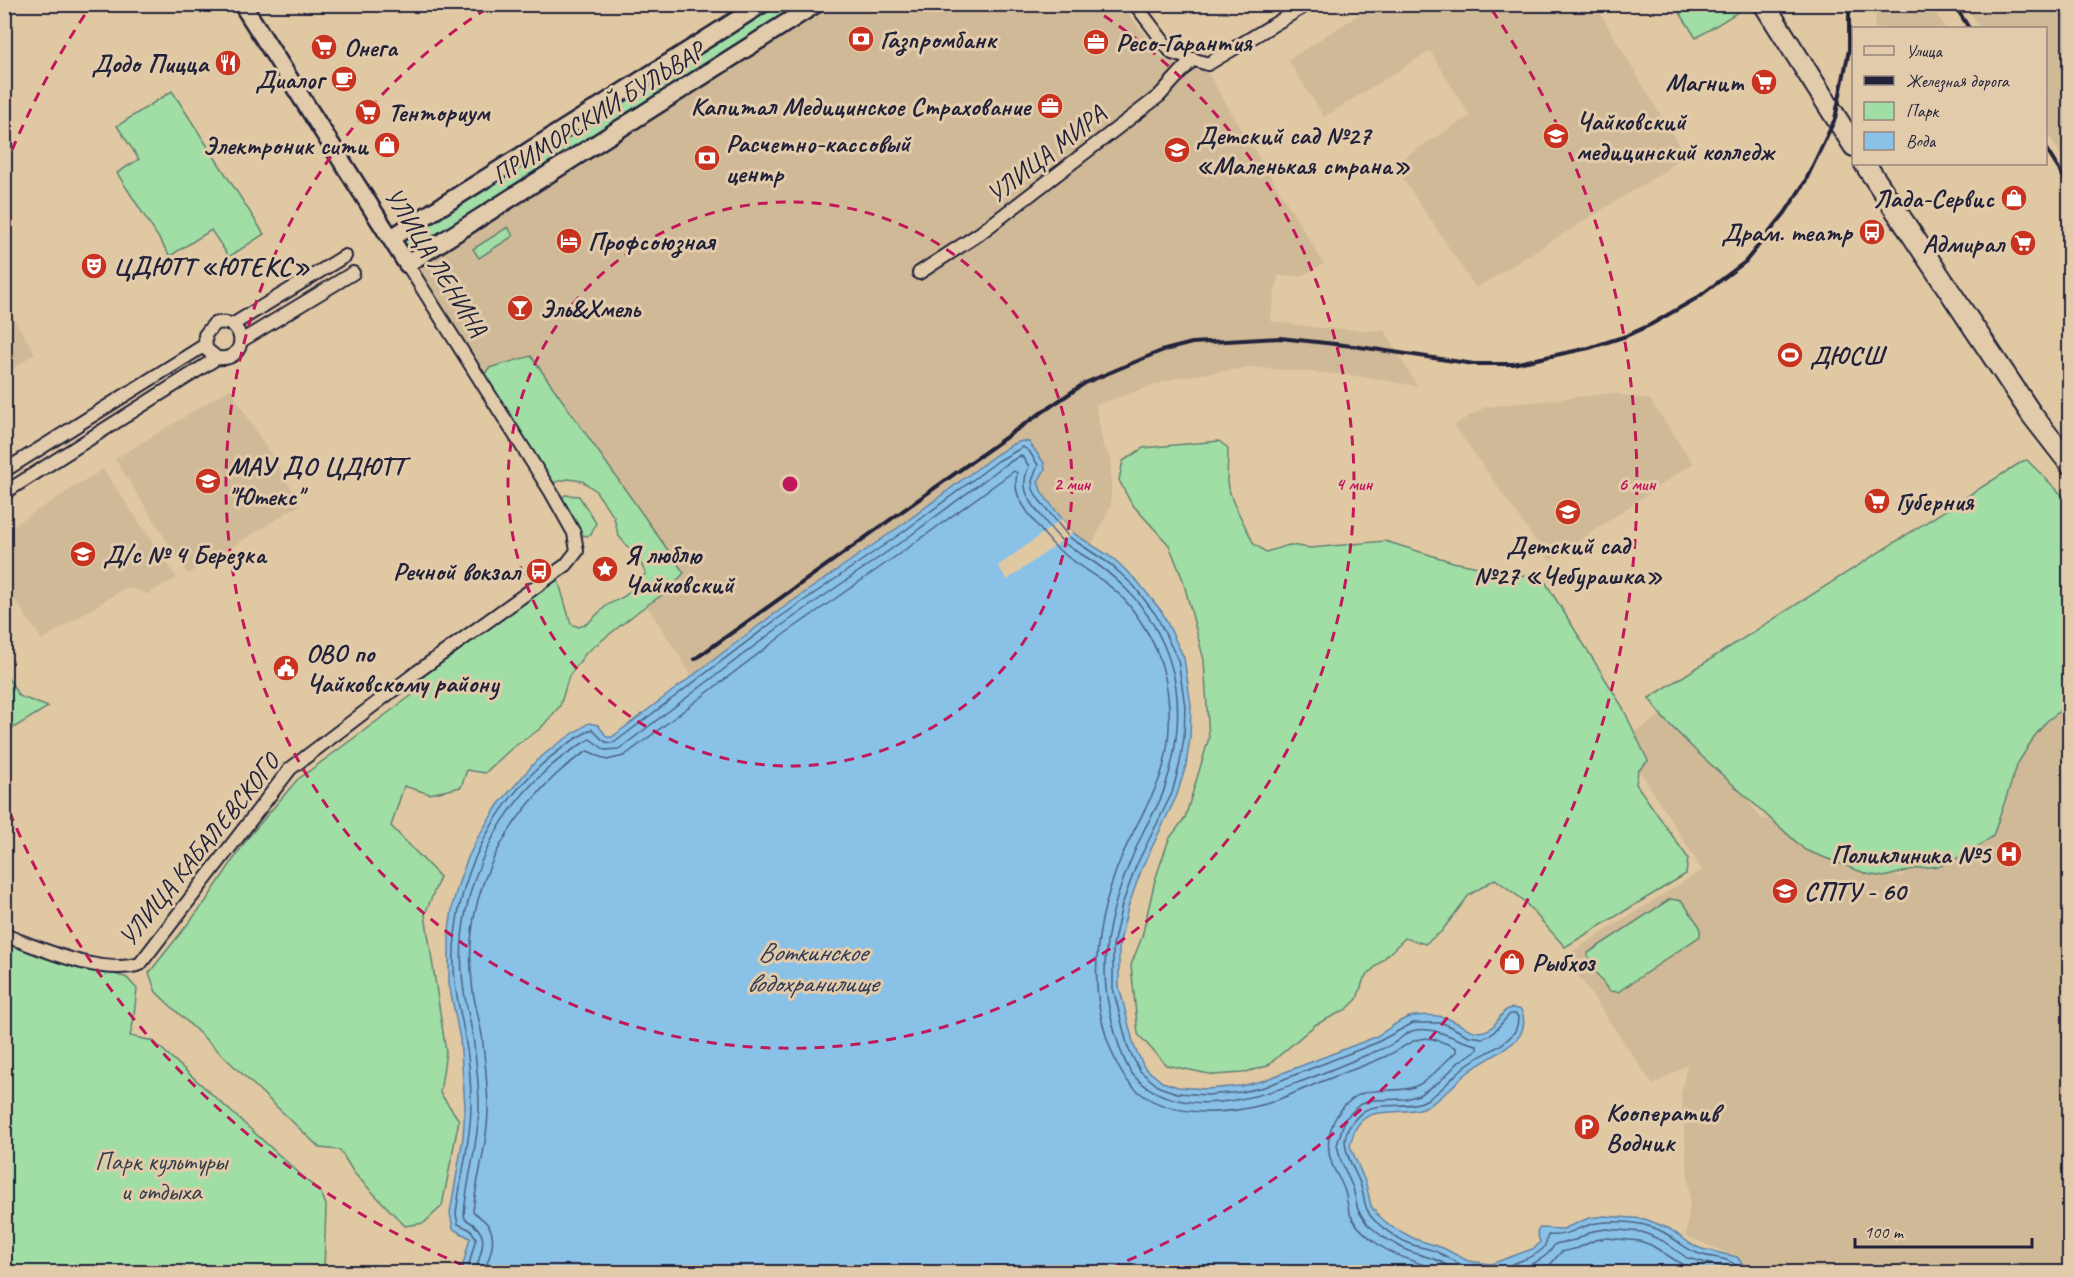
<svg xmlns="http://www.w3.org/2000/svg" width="2074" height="1277" viewBox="0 0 2074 1277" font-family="Caveat,sans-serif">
<rect width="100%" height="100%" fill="#e0c8a3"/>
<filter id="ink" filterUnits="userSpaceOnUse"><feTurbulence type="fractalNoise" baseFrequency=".0167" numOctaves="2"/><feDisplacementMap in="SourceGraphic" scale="12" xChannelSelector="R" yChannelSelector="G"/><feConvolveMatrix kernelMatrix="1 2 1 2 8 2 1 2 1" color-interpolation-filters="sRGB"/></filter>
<g filter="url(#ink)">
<g fill="#d0b997">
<polygon points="826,5 1122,5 1162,58 1182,63 1153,93 1010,201 1017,212 1162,100 1193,65 1204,67 1324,264 1301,276 1278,276 1270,321 1321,328 1385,331 1417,386 1357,376 1252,367 1175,378 1096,405 1103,446 1111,459 1111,505 1092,545 1073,533 1038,487 1039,477 1042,473 1034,447 1029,442 1022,441 1013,444 994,456 899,527 770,617 692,676 643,600 683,574 531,356 490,368 484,375 416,267"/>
<polygon points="1374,5 1595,5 1684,154 1663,172 1476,288 1393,164 1470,116 1430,51 1324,117 1288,60"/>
<polygon points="1874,5 1931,5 1945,28 1874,28 1876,16"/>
<polygon points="1965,5 2069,5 2069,168 2046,130 2046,28 1981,28"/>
<polygon points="5,304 35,353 5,374 4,374"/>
<polygon points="230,389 301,504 188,574 115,459"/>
<polygon points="1612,393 1650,400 1693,463 1550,561 1454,425 1485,407"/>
<polygon points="103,469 177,578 148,594 126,587 42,640 5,585 5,531"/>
<polygon points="1682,702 1762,820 1774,818 1899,877 1918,868 1940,866 2003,811 2018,763 2034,737 2047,721 2069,704 2069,1272 1749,1272 1737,1257 1686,1236 1690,1201 1681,1094 1687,1065 1653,1085 1565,956 1702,870 1621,741"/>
</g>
<g fill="#a0dea6" stroke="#618070" stroke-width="1.5">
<polygon points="762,5 816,5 407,264 391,238"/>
<polygon points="1675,5 1734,5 1738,12 1696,38"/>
<polygon points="172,91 264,234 229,257 211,230 170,256 117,173 139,159 117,126"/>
<polygon points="508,227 513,236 479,258 473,249"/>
<polygon points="531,356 684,573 665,593 640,610 586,653 569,676 560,706 540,729 512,748 485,773 467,770 461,787 430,794 404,786 391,826 440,877 425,914 446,1052 440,1093 459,1120 442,1206 424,1223 405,1226 354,1173 340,1150 320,1148 156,992 149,973 206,901 247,839 297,780 419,690 418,680 519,602 557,576 571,624 579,627 588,623 607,605 625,596 646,573 639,561 618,535 614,517 595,490 582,481 568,479 552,483 484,375 489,368"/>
<polygon points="1219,441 1228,448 1227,483 1233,502 1254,544 1266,552 1289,545 1311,548 1385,541 1453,562 1544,580 1622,706 1648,761 1638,771 1636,784 1688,858 1686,874 1565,947 1523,900 1495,879 1469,895 1441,932 1425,944 1405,938 1364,978 1357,999 1347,1009 1315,1025 1267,1066 1242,1073 1214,1075 1166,1065 1138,1034 1131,965 1142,937 1155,880 1169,839 1185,818 1209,738 1204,660 1183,580 1169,545 1131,503 1119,480 1123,461 1143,448"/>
<polygon points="2027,460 2069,502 2069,704 2047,721 2034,737 2018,763 1993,836 1969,853 1940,866 1918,868 1884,877 1867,874 1805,850 1696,751 1663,718 1649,698 2023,461"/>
<path d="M565,495L579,496L596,523L591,535L584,536C573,528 562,511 562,498Z"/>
<polygon points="5,673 19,696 48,707 5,733"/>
<polygon points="1670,899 1682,901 1700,927 1700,936 1618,992 1609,991 1589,963 1588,953"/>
<polygon points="4,939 127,978 137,989 133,1023 130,1036 153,1041 321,1193 326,1205 324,1272 5,1272"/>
</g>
<path fill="#89c1e7" stroke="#6081a2" stroke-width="1.5" d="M1022,441L1029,442L1044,463L1045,469L1038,482L1042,493L1073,533L1114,559L1138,582L1162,612L1184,658L1191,705L1190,738L1186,765L1177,795L1142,868L1128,907L1119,945V986L1134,1046L1144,1067L1162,1082L1178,1087L1207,1089L1241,1086L1262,1081L1373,1038C1387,1032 1399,1018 1414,1016C1424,1015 1437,1015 1446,1018C1459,1022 1472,1035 1485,1031C1503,1025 1498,1002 1521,1010C1526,1019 1524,1032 1516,1040C1504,1052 1484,1060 1470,1071C1454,1082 1443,1100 1423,1108C1407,1114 1375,1109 1365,1118C1355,1125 1353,1135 1350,1146L1366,1184L1371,1206L1377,1214L1390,1226L1415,1239L1443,1248L1468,1261L1491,1264L1535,1248L1540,1242L1537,1231L1540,1228L1563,1229L1589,1218L1605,1216L1645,1219L1670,1229L1692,1245L1702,1249L1737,1257L1749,1272H461L470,1238L453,1229L450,1213L463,1138L465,1106L460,1039L449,984V931L453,903L459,882L467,860L478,837L498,805L536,761L556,745L589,723L598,725L607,737H612L770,617L899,527L994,456L1013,444Z"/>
<polygon fill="#e0c8a3" points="1062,519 1073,533 1007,580 998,566"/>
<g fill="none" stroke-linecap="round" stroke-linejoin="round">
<g stroke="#4b6280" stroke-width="1.5">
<path d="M467,1272L476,1238L471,1230L458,1224L456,1214C460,1177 471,1142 471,1105C471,1083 469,1059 465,1037C462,1019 457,1001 455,983C445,881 501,778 592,729C600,735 603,746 615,742L773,622L903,532L998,461L1023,447L1029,451L1038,465L1032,481L1033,489L1037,497L1069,537L1110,564L1134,586L1156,615L1178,660L1185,706L1184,738L1180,763L1172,793L1136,866L1122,905L1113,945V988L1128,1048L1140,1071L1159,1087L1177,1093L1207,1095L1242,1092L1264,1087L1376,1043L1413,1023H1443L1469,1036L1483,1038L1492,1034L1510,1014H1516L1518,1017C1518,1023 1517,1029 1513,1034C1501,1049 1478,1055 1464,1067C1450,1079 1439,1095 1422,1102C1404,1109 1373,1101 1360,1114C1333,1138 1349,1157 1360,1183C1365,1197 1363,1210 1375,1221C1385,1230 1399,1240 1413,1245C1422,1248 1431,1249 1439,1253C1450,1258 1460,1266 1472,1268C1478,1269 1484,1270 1490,1270C1501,1269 1539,1256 1544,1247C1547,1243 1546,1239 1548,1235C1569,1237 1578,1226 1597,1223C1619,1220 1646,1222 1665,1233C1676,1240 1685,1249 1697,1253C1714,1260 1730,1255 1742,1272"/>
<path d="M475,1272C482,1249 492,1233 465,1219L464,1214C467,1177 479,1142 479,1105C479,1083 476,1060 473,1037C470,1019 465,1002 463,984C451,887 505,786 590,739L605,750L619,749L778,628L907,538L1002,467L1021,455L1029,466C1026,474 1023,482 1026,491C1029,503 1054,533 1063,542C1070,548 1078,552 1086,557C1101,566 1114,577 1127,590C1146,609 1162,636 1170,662C1183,701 1178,748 1165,787C1161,802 1151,816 1144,830C1122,878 1100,933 1106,988C1108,1009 1120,1062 1135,1077C1194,1137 1311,1077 1374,1052C1381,1049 1388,1047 1394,1043C1402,1038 1407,1031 1416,1030C1439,1027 1455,1041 1477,1045V1050L1459,1062L1439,1082L1419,1095L1406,1099L1373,1100L1359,1105L1345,1119L1337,1145L1341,1161L1353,1188L1358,1210L1367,1224L1383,1237L1408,1251L1437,1260L1460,1272"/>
<path d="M484,1272C489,1258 498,1239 488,1225C484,1219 477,1216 473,1211C477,1175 489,1140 488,1103C487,1081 485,1058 482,1035C479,1017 473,1000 472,982C464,913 489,849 534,798C550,779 567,763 588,751L607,760L624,756L783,635L912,545L1014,471L1017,473C1016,480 1015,486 1017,492C1020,505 1049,542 1059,550C1079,567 1102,577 1121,596C1137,613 1156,643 1162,666C1173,704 1172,753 1155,789C1144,812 1131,835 1121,858C1093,927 1085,1000 1119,1068C1146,1120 1217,1117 1266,1104C1281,1099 1296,1092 1311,1086C1334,1076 1359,1068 1382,1058C1416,1043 1416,1028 1456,1048V1052C1442,1064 1431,1080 1414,1087C1394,1094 1370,1085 1352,1099C1332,1114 1323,1140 1332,1164C1335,1173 1341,1180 1344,1189C1347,1196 1347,1204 1349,1211C1353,1224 1365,1234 1375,1242C1395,1258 1419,1261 1441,1272"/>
<path d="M1509,1272C1528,1265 1545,1262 1555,1244L1575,1240L1593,1231L1606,1229L1642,1232L1663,1241L1687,1258L1730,1269L1733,1272"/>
<polyline points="1534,1272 1549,1266 1561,1252 1578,1248 1595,1240 1607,1238 1640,1241 1651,1245 1683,1265 1705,1272"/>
</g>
<defs>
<g id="street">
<polyline points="1135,4 1172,53 1208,64 1308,4"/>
<polyline points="919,273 979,234 1159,96 1193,59"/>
<polyline points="232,325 345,256"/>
<polyline points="241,341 353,273"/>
<polyline points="4,471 205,345"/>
<path d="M4,493L217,358C251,362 246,314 214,324L205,335L206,349L217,358"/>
<path d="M4,935C42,949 101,976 140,964L290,769L417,672L566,565L577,551L574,533L551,492L407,264"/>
</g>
<g id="secondary">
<polyline points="242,4 407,264 816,4"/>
<polyline points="391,238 762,4"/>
</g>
<g id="primary">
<polyline points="1764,4 1854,146"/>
<polyline points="1865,164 2032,415 2070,464"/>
</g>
</defs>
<use href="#street" stroke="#22223b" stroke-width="16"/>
<use href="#secondary" stroke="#22223b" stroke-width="21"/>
<use href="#primary" stroke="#22223b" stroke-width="24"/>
<use href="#street" stroke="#e1cbaa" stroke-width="12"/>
<use href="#secondary" stroke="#e1cbaa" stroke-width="16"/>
<use href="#primary" stroke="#e1cbaa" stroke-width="20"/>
<g stroke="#22223b" stroke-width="4">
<polyline points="1954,4 1969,28"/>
<polyline points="2046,149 2070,187"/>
<polyline points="695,659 1016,430 1085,383 1161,351 1192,343 1280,338 1353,346 1474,364 1513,364 1589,348 1626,336 1650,325 1697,298 1745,262 1785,213 1805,182 1835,119 1849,50 1849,4"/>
</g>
</g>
</g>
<g fill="none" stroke="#c2185b" stroke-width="3" stroke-dasharray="10 8">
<circle cx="790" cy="484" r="282"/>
<path d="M1089 6A564 564 0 1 1 491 6"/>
<path d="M480 1272A847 847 0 0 1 5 801M5 167A847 847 0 0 1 88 10M1492 10A847 847 0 0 1 1100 1272"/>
</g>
<defs>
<symbol id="bank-disc" viewBox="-11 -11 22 22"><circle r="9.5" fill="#c8321e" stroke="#e1cbaa"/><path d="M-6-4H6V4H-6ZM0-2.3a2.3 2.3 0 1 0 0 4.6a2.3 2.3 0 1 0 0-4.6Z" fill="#fff"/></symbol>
<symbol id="office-disc" viewBox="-11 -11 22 22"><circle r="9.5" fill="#c8321e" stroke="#e1cbaa"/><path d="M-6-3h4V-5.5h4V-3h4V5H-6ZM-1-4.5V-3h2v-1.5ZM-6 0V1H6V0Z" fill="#fff"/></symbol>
<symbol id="supermarket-disc" viewBox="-11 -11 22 22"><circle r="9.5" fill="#c8321e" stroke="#e1cbaa"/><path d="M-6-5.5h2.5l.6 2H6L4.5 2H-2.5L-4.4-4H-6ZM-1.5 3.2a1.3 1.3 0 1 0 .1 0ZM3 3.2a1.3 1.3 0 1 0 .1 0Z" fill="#fff"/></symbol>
<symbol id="restaurant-disc" viewBox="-11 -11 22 22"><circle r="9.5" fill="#c8321e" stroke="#e1cbaa"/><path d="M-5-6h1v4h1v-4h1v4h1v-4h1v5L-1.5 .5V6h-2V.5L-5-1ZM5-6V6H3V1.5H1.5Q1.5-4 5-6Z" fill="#fff"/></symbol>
<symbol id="cafe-disc" viewBox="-11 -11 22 22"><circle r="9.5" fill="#c8321e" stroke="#e1cbaa"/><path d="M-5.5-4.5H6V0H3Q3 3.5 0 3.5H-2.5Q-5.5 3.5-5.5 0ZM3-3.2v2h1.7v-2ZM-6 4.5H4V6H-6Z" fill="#fff"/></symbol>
<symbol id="university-disc" viewBox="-11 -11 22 22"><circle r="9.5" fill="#c8321e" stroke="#e1cbaa"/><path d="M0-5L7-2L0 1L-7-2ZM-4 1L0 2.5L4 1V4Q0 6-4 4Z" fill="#fff"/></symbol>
<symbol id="shop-disc" viewBox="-11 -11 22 22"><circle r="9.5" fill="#c8321e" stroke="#e1cbaa"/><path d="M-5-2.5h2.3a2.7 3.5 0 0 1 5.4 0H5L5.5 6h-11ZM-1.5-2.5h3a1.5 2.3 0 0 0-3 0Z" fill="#fff"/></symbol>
<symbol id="school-disc" viewBox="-11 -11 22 22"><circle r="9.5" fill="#c8321e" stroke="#e1cbaa"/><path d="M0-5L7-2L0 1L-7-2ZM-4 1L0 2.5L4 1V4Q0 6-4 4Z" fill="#fff"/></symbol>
<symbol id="bus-disc" viewBox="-11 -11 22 22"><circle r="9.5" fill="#c8321e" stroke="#e1cbaa"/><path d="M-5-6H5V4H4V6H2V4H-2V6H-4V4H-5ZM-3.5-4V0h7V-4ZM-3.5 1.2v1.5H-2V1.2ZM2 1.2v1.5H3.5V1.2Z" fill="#fff"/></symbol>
<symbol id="hotel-disc" viewBox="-11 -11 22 22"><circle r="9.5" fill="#c8321e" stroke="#e1cbaa"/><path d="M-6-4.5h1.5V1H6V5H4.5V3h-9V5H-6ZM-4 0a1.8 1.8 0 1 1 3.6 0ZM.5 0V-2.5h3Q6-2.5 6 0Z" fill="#fff"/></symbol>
<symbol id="theatre-disc" viewBox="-11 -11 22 22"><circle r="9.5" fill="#c8321e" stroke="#e1cbaa"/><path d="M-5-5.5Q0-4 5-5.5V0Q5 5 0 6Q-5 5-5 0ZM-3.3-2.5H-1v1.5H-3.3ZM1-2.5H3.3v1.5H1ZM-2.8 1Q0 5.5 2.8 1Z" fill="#fff"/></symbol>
<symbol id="bar-disc" viewBox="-11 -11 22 22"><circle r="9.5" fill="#c8321e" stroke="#e1cbaa"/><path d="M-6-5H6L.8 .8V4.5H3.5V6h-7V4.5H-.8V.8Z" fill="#fff"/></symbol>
<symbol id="stadium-disc" viewBox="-11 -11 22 22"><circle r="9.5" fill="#c8321e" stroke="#e1cbaa"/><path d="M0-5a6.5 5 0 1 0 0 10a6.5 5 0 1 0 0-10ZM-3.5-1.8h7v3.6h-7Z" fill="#fff"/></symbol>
<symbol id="sight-disc" viewBox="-11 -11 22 22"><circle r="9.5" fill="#c8321e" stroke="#e1cbaa"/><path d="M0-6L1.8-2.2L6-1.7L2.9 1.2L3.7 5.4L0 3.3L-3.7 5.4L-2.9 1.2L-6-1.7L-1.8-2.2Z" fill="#fff"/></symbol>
<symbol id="civic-disc" viewBox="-11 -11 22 22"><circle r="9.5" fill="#c8321e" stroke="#e1cbaa"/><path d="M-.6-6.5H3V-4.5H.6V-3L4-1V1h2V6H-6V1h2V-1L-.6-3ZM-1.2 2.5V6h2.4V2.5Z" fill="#fff"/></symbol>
<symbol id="hospital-disc" viewBox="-11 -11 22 22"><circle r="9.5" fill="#c8321e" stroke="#e1cbaa"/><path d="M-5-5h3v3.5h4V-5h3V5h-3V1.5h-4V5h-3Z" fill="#fff"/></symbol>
<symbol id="parking-disc" viewBox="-11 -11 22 22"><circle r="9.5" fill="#c8321e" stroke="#e1cbaa"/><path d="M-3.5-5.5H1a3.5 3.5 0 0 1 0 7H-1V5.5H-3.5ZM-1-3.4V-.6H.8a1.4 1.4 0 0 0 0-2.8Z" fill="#fff"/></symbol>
</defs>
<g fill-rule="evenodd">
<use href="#bank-disc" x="846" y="24" width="30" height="30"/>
<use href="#office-disc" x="1081" y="27" width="30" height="30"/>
<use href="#supermarket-disc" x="309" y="32" width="30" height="30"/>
<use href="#restaurant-disc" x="213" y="48" width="30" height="30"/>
<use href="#cafe-disc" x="329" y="64" width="30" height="30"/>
<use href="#supermarket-disc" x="1749" y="67" width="30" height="30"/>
<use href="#office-disc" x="1035" y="91" width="30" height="30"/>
<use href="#supermarket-disc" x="353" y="97" width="30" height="30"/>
<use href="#university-disc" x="1541" y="121" width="30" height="30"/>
<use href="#shop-disc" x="372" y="130" width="30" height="30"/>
<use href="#school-disc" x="1162" y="135" width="30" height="30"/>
<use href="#bank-disc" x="692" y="143" width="30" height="30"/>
<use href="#shop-disc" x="1999" y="183" width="30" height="30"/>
<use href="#bus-disc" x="1857" y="217" width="30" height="30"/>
<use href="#hotel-disc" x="554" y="226" width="30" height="30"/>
<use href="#supermarket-disc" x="2008" y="228" width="30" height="30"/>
<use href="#theatre-disc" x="79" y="251" width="30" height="30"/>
<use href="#bar-disc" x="505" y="293" width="30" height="30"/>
<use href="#stadium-disc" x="1775" y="340" width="30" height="30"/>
<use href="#school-disc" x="193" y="466" width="30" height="30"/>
<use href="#supermarket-disc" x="1862" y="486" width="30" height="30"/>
<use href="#school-disc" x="1553" y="497" width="30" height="30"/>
<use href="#school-disc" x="68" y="539" width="30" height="30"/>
<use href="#sight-disc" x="590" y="554" width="30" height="30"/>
<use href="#bus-disc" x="524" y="556" width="30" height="30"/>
<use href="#civic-disc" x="271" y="653" width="30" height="30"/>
<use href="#hospital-disc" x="1994" y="839" width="30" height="30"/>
<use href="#university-disc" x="1770" y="876" width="30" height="30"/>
<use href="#shop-disc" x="1497" y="947" width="30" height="30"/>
<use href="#parking-disc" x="1572" y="1112" width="30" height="30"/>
</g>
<g text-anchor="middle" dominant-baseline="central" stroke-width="6" stroke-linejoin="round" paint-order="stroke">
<g font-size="26" font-weight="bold" fill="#22223b" stroke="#e1cbaa" text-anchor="start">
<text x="880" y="39">Газпромбанк</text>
<text x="1116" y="42">Ресо-Гарантия</text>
<text x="344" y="47">Онега</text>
<text x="208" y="63" text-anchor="end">Додо Пицца</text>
<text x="324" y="79" text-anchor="end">Диалог</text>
<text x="1744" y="82" text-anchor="end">Магнит</text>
<text x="1030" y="106" text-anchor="end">Капитал Медицинское Страхование</text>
<text x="388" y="112">Тенториум</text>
<text x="1576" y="121">Чайковский<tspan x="1576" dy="30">медицинский колледж</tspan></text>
<text x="1196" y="135">Детский сад №27<tspan x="1196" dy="30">«Маленькая страна»</tspan></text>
<text x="726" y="143">Расчетно-кассовый<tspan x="726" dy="30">центр</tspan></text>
<text x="368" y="145" text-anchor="end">Электроник сити</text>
<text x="1994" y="198" text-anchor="end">Лада-Сервис</text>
<text x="1852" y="232" text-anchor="end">Драм. театр</text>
<text x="588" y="241">Профсоюзная</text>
<text x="2004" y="243" text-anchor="end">Адмирал</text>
<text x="113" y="266">ЦДЮТТ «ЮТЕКС»</text>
<text x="540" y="308">Эль&amp;Хмель</text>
<text x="1810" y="355">ДЮСШ</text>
<text x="228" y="466">МАУ ДО ЦДЮТТ<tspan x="228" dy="30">"Ютекс"</tspan></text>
<text x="1896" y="501">Губерния</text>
<text x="1568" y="545" text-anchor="middle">Детский сад<tspan x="1568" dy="30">№27 «Чебурашка»</tspan></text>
<text x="103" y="554">Д/с № 4 Березка</text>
<text x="624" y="554">Я люблю<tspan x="624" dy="30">Чайковский</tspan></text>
<text x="520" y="571" text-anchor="end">Речной вокзал</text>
<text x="306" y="653">ОВО по<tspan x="306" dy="30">Чайковскому району</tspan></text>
<text x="1990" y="854" text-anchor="end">Поликлиника №5</text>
<text x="1804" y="891">СПТУ - 60</text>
<text x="1532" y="962">Рыбхоз</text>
<text x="1606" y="1112">Кооператив<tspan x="1606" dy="30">Водник</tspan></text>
</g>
<g font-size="26" fill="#22223b" stroke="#e1cbaa">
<text transform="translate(598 113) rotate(-32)">ПРИМОРСКИЙ БУЛЬВАР</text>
<text transform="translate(1046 154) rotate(-38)">УЛИЦА МИРА</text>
<text transform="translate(436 262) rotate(58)">УЛИЦА ЛЕНИНА</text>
<text transform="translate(199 850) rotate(-51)">УЛИЦА КАБАЛЕВСКОГО</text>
</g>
<g font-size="26" fill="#353e4b" stroke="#e1cbaa">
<text x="161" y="1161">Парк культуры<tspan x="161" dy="30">и отдыха</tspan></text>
</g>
<g font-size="27" font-style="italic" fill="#313a55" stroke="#e1cbaa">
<text x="812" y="952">Воткинское<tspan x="812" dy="31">водохранилище</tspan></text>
</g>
</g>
<circle cx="790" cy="484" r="9" fill="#c2185b" stroke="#e1cbaa" stroke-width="3"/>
<g font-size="18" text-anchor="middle" font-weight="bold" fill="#c2185b" stroke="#e1cbaa" stroke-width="6" stroke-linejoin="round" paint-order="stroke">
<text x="1072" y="490">2 мин</text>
<text x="1354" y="490">4 мин</text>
<text x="1637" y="490">6 мин</text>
</g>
<rect width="2074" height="1277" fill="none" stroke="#e1cbaa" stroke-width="24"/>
<rect x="12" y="12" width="2050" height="1253" fill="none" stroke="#22223b" stroke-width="2" filter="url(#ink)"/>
<rect x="1852" y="27" width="195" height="138" fill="#e1cbaa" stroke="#95877e" stroke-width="1.5"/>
<rect x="1864" y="46" width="30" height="9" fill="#e1cbaa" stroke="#95877e" stroke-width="1.5"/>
<text x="1906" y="57" font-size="18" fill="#22223b">Улица</text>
<rect x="1864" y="76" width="30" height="9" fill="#22223b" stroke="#95877e" stroke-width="1.5"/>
<text x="1906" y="87" font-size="18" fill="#22223b">Железная дорога</text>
<rect x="1864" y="102" width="30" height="18" fill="#a0dea6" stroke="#95877e" stroke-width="1.5"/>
<text x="1906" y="117" font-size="18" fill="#22223b">Парк</text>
<rect x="1864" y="132" width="30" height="18" fill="#89c1e7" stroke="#95877e" stroke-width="1.5"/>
<text x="1906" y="147" font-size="18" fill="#22223b">Вода</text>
<path d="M1855 1238v9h177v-9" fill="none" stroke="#22223b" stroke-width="3"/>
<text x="1864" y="1238" font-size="18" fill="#22223b" stroke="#e1cbaa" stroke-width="4.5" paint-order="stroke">100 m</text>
</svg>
